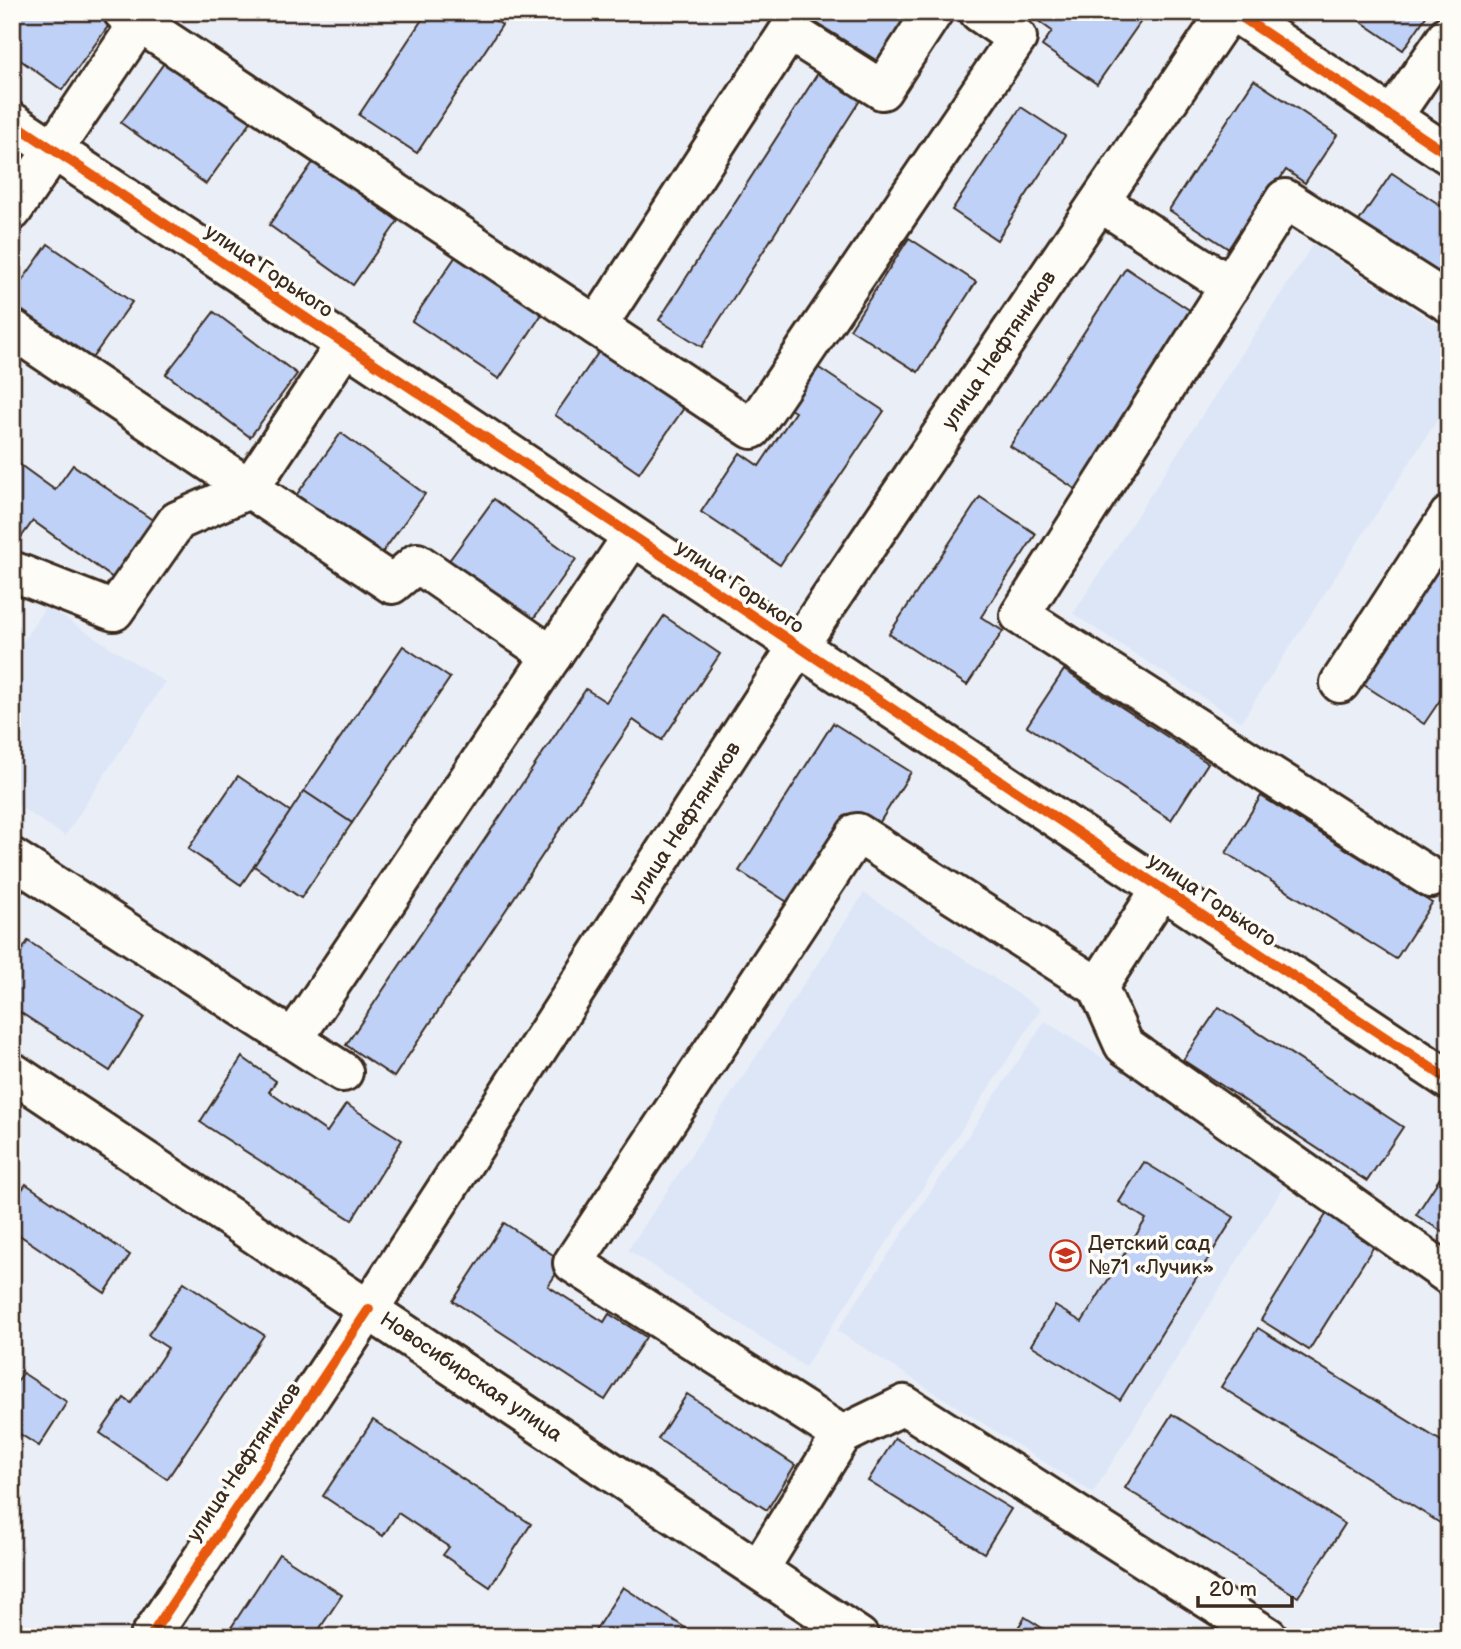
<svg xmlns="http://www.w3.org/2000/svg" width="1461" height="1649" viewBox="0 0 1461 1649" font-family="'Balsamiq Sans',sans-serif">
<rect width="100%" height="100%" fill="#eaeff7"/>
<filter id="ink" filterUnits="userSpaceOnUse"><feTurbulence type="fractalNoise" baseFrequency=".0143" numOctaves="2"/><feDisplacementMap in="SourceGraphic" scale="14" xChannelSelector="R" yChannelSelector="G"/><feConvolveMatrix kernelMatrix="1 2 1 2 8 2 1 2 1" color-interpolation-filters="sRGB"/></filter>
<g filter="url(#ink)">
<g fill="#dde6f7">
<polygon points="1313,244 1449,332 1449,402 1241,722 1073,614"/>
<polygon points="46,606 165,682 65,836 12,802 12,658"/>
<polygon points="864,893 1041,1009 805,1367 628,1250"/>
<polygon points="1045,1021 1289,1178 1093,1493 837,1331"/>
</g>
<g fill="#bfd1f7" stroke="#3b2a1e" stroke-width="2">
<polygon points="12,12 91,12 109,25 62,90 12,54"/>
<polygon points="427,12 482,12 502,25 417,153 359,115"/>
<polygon points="799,12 897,12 911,21 884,65"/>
<polygon points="1026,12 1143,12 1146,14 1097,84 1042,46 1052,31"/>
<polygon points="1347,12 1429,12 1403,50"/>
<polygon points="167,59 252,120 206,184 121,123"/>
<polygon points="822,67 864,94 702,347 659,320"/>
<polygon points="1254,80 1337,135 1305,183 1286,170 1232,251 1169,210"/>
<polygon points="1021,107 1065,136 997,240 952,210"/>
<polygon points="314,161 398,221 353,285 269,225"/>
<polygon points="1392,173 1449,211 1449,291 1355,227"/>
<polygon points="909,238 976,282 918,372 850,329"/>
<polygon points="48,244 132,302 85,368 12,316 12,295"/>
<polygon points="456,256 542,314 499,379 412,321"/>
<polygon points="1126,268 1203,319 1086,496 1010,446"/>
<polygon points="214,312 297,374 250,437 166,374"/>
<polygon points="600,350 684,408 639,473 555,415"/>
<polygon points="816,366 884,411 780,565 701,512 740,453 759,466 795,412 788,408"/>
<polygon points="341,433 425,494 379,557 295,497"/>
<polygon points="12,459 55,490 73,465 154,521 113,578 33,521 17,543 12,540"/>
<polygon points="980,497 1036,534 981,617 1003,631 967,685 889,634"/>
<polygon points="494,499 576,559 531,622 448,562"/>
<polygon points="1449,547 1449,687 1424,724 1361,683"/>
<polygon points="664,616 720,654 662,740 633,720 394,1077 346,1045 586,689 606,702"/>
<polygon points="403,646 450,678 352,823 304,791"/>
<polygon points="1064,670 1208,763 1171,820 1027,726"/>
<polygon points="833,723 911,772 873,833 792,905 739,871"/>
<polygon points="238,776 291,812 241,885 188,849"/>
<polygon points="304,791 352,823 301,898 254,866"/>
<polygon points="1261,796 1432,903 1396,959 1226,853"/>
<polygon points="28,941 144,1017 110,1071 12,1007 12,966"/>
<polygon points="1219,1007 1403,1127 1367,1181 1183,1060"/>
<polygon points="242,1057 276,1081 269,1092 327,1132 346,1104 402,1140 352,1220 200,1122"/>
<polygon points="1144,1162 1234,1217 1120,1400 1031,1345 1055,1306 1082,1322 1146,1219 1119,1202"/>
<polygon points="1449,1164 1449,1236 1416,1215"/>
<polygon points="26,1184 130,1255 105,1293 12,1230 12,1204"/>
<polygon points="1330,1208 1379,1238 1309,1350 1261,1320"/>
<polygon points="504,1223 564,1262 548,1286 604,1322 609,1314 646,1337 605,1400 453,1301"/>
<polygon points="184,1282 264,1335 167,1479 100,1433 124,1398 131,1403 168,1348 148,1335"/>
<polygon points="1258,1328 1449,1446 1449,1509 1440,1523 1221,1387"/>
<polygon points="23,1373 67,1402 39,1446 12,1429 12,1389"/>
<polygon points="687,1394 795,1465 767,1510 658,1439"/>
<polygon points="1172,1414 1345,1524 1298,1597 1125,1488"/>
<polygon points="373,1420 531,1524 490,1587 443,1555 449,1547 398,1513 383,1536 323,1496"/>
<polygon points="895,1438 1011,1509 984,1553 868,1481"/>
<polygon points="279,1554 342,1595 314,1637 225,1637"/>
<polygon points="623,1587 699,1637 591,1637"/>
<polygon points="1025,1617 1056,1637 1012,1637"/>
</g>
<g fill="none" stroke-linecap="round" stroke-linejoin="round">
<defs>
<g id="minor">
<polyline points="123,12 752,429 1017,38 979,12"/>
<polyline points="1234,12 1449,155"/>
<polyline points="1392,117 1449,34"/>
<polyline points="12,122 1449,1080"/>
<polyline points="1100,202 1230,286"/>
<polyline points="12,211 139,23"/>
<polyline points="597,326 789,31 882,90 933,12"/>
<polyline points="12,329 392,584 417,563 552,656"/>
<polyline points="12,571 114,611 177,521 249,489 345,345"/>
<polyline points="1340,683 1449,516"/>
<polyline points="12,858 343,1072"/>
<polyline points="1431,878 1020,615 1285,199 1449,303"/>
<polyline points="1161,889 1098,987 857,833 573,1263 842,1435 904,1405 1268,1637"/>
<polyline points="1098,987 1124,1045 1449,1275"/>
<polyline points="294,1038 632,537"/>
<polyline points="759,1569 842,1435"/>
<polyline points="150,1637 369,1309"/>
</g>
<g id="major">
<polyline points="12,1072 859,1637"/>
<polyline points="369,1309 797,648 1228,12"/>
</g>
</defs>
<use href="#minor" stroke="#3b2a1e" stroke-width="44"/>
<use href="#major" stroke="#3b2a1e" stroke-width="44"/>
<use href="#minor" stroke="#fdfcf7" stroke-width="38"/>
<use href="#major" stroke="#fdfcf7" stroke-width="38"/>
<defs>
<g id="cycleway">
<polyline points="1234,12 1449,155"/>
<polyline points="12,122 1449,1080"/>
<polyline points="150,1637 369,1309"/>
</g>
</defs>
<use href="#cycleway" stroke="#fdfcf7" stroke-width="15"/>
<use href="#cycleway" stroke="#e8590c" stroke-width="10"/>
</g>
</g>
<defs>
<symbol id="school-ring" viewBox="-11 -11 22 22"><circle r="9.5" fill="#fdfcf7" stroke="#c8321e" stroke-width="1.5"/><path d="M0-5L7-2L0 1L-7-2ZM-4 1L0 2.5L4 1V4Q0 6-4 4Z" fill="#c8321e"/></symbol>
</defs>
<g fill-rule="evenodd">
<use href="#school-ring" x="1048" y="1238" width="35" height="35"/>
</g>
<g text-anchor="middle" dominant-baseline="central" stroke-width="7" stroke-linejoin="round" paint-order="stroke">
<g font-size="21" fill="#3b2a1e" stroke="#fdfcf7">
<text transform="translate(269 271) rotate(34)">улица Горького</text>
<text transform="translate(999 350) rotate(-56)">улица Нефтяников</text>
<text transform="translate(740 587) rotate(34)">улица Горького</text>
<text transform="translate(685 822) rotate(-57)">улица Нефтяников</text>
<text transform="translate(1212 900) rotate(34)">улица Горького</text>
<text transform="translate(471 1377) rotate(34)">Новосибирская улица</text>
<text transform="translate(244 1462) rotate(-56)">улица Нефтяников</text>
</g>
<g font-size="21" fill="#3b2a1e" stroke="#fdfcf7" text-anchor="start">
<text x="1088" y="1243">Детский сад<tspan x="1088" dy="24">№71 «Лучик»</tspan></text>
</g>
</g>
<rect width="1461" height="1649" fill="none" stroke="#fdfcf7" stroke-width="42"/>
<rect x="21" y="21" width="1419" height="1607" fill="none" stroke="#3b2a1e" stroke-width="2.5" filter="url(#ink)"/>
<path d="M1198 1596v10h94v-10" fill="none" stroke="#3b2a1e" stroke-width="3.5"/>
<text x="1209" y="1596" font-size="21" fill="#3b2a1e" stroke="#fdfcf7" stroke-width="5" paint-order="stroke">20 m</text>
</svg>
